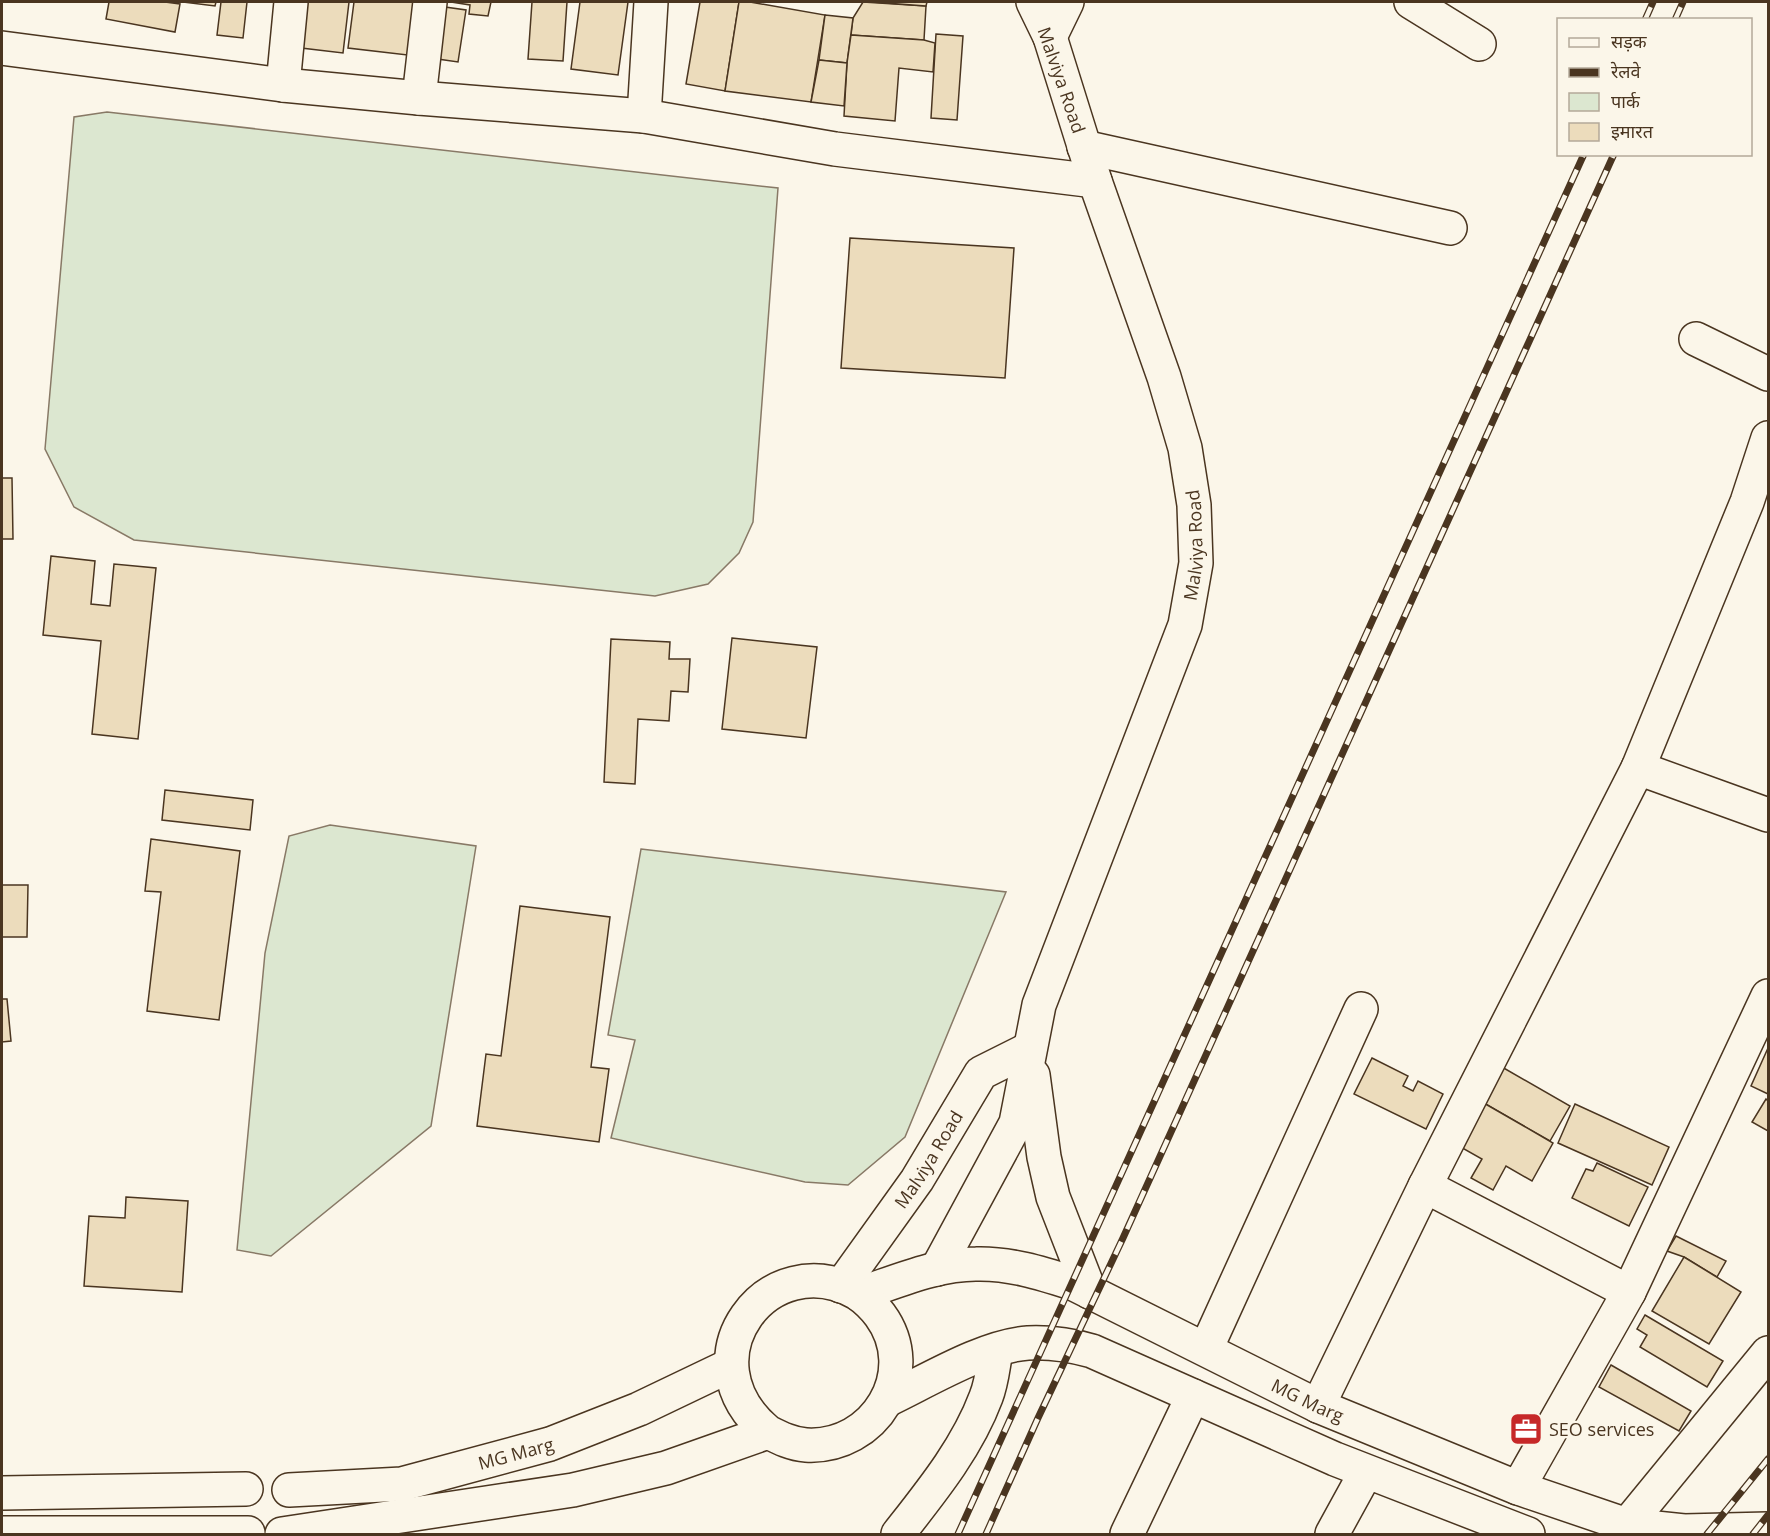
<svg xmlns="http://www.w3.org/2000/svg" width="1770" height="1536" viewBox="0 0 1770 1536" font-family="'Open Sans','Noto Sans Devanagari',sans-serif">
<rect width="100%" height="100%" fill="#fbf6e9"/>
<g fill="#dce7d0" stroke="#887966" stroke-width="1.5">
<polygon points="107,112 778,188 753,522 739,553 708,584 655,596 134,540 74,507 45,449 74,117"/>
<polygon points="330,825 476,846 431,1126 271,1256 237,1250 265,953 289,836"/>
<polygon points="641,849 1006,892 905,1137 848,1185 805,1182 611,1138 635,1040 608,1035"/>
</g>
<g fill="#ecdcbc" stroke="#4a3520" stroke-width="1.5">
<polygon points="109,2 165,2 180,4 175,32 106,19"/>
<polygon points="183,2 216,2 215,6"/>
<polygon points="221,2 247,2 243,38 217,35"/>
<polygon points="298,2 349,2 343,53 293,47"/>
<polygon points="354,2 423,2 416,56 348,48"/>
<polygon points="451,2 491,2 488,16 469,14 470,5"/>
<polygon points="532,2 567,2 563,61 528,59"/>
<polygon points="580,2 628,2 618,75 571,69"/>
<polygon points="700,2 739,2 725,91 686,84"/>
<polygon points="739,2 750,2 825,15 811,102 725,91"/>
<polygon points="863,2 926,6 924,40 851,35 853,18"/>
<polygon points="872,2 927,2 926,6"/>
<polygon points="438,6 466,10 458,62 431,58"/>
<polygon points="825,15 853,18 847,63 819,60"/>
<polygon points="936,34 963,36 957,120 931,118"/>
<polygon points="851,35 924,40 935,43 933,72 899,68 895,121 844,116 847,63"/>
<polygon points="819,60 847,63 844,106 811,102"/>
<polygon points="850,238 1014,248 1005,378 841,368"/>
<polygon points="2,478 12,478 13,539 2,539"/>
<polygon points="51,556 95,561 91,604 110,606 114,564 156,568 138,739 92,734 101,641 43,635"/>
<polygon points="732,638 817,647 806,738 722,729"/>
<polygon points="611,639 670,642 669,659 690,659 688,692 671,691 669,721 638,719 635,784 604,782"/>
<polygon points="165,790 253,800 250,830 162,820"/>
<polygon points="151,839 240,851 219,1020 147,1011 161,892 145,891"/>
<polygon points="2,885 28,885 27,937 2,937"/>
<polygon points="520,906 610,917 591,1067 609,1069 599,1142 477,1126 486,1054 501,1056"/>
<polygon points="2,999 7,999 11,1041 2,1042"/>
<polygon points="1768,1048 1768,1094 1751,1086"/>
<polygon points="1372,1058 1408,1076 1403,1086 1413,1091 1418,1081 1443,1094 1426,1129 1354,1094"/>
<polygon points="1495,1063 1570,1106 1550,1141 1482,1102"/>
<polygon points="1766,1099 1768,1101 1768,1131 1752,1122"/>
<polygon points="1482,1102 1553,1143 1532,1181 1506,1166 1493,1190 1471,1178 1482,1159 1457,1145"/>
<polygon points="1575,1104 1669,1147 1652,1185 1558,1143"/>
<polygon points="1597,1163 1648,1187 1629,1226 1572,1198 1586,1169 1593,1171"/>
<polygon points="126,1197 188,1201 182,1292 84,1286 89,1216 125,1218"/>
<polygon points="1676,1236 1726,1261 1717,1277 1684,1257 1667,1251"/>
<polygon points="1684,1257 1741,1292 1709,1344 1652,1311"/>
<polygon points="1645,1315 1723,1361 1707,1387 1640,1347 1647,1335 1637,1329"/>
<polygon points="1611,1365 1691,1411 1679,1431 1599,1387"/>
</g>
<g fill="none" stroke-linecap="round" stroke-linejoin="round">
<defs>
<g id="minor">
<polyline points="1411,2 1479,44"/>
<polyline points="1050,37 1067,2"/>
<polyline points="2,48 283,85 419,98 644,116 835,149 1095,181"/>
<polyline points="283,85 291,2"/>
<polyline points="419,98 430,2"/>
<polyline points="644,116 651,2"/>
<polyline points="1084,147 1450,228"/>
<polyline points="1696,339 1768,374"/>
<polyline points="1638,768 1768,815"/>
<polyline points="1033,1075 1044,1157 1053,1197 1090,1292"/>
<polyline points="1425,1186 1629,1292"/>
<path id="s1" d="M937,1269L1016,1123L1039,1005L1185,625L1196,563L1194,505L1185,448L1164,377L1095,181L1050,37L1033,2"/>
<path id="s2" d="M841,1286L917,1180L981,1073L1029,1049"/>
<polyline points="1206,1349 1361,1009"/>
<polyline points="1318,1406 1425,1186 1638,768 1747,502 1768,438"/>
<polyline points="1518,1488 1629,1292 1768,996"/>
<polyline points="1627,1525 1768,1353"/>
<path d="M898,1534C931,1492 967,1448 986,1397C992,1382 993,1366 996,1351"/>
<polyline points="1127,1534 1193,1396"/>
<polyline points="1332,1534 1366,1472"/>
</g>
<g id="major">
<path id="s3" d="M859,1294C896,1282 936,1264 976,1264C1009,1263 1041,1273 1072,1283L1318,1406L1518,1488L1627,1525L1684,1531L1768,1529"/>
<path d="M887,1400C927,1381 984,1346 1028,1343C1050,1342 1071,1345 1092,1351L1335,1459L1528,1534"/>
<path id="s4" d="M289,1490L402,1484L550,1444L639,1409L731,1365"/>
<polyline points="2,1493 246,1489"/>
<polyline points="2,1533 248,1533"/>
<path d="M282,1534L573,1490L666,1468L768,1432C780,1438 792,1444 806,1445C875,1449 922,1372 880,1315C874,1307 866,1299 857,1293C769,1243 680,1359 768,1432"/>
</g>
</defs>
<use href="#minor" stroke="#4a3520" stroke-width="36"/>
<use href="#major" stroke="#4a3520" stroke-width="36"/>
<use href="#minor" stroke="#fbf6e9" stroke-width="33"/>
<use href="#major" stroke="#fbf6e9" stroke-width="33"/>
<defs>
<g id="rail">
<polyline points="1645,20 1653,2"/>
<polyline points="1675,20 1683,2"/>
<polyline points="958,1534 1584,154"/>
<polyline points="986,1534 1038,1418 1123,1238 1614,154"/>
<polyline points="1707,1534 1768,1459"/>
<polyline points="1753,1534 1768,1515"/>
</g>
</defs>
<use href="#rail" stroke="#4a3520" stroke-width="7"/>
<use href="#rail" stroke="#fbf6e9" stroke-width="4.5" stroke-dasharray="14" stroke-linecap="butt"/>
</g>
<defs>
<symbol id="office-square" viewBox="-11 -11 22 22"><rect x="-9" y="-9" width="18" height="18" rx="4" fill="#c62828" stroke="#fbf6e9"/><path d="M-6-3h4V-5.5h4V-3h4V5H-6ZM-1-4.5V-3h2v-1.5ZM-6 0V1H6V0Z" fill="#fff"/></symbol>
</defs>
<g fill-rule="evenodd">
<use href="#office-square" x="1507" y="1410" width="38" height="38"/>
</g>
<g text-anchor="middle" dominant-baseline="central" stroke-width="4.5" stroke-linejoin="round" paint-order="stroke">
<g font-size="18" fill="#4a3520" stroke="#fbf6e9">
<text transform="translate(1062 80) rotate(71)">Malviya Road</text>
<text stroke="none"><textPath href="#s1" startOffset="774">Malviya Road</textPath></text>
<text stroke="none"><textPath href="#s2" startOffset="154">Malviya Road</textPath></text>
<text stroke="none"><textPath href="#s3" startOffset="483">MG Marg</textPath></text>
<text stroke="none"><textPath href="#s4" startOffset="231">MG Marg</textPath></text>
</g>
<g font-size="18" fill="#4a3520" stroke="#fbf6e9" text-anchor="start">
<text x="1549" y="1429">SEO services</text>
</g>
</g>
<rect width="1770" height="1536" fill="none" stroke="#4a3520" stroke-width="6"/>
<rect x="1557" y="18" width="195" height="138" fill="#fbf6e9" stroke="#b4a999" stroke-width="1.5"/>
<rect x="1569" y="38" width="30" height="9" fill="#fbf6e9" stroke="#b4a999" stroke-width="1.5"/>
<text x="1611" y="48" font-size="18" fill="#4a3520">सड़क</text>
<rect x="1569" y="68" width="30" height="9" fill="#4a3520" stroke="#b4a999" stroke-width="1.5"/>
<text x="1611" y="78" font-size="18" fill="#4a3520">रेलवे</text>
<rect x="1569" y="93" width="30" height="18" fill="#dce7d0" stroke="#b4a999" stroke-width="1.5"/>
<text x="1611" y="108" font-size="18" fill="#4a3520">पार्क</text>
<rect x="1569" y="123" width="30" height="18" fill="#ecdcbc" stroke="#b4a999" stroke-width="1.5"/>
<text x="1611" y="138" font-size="18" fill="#4a3520">इमारत</text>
</svg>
